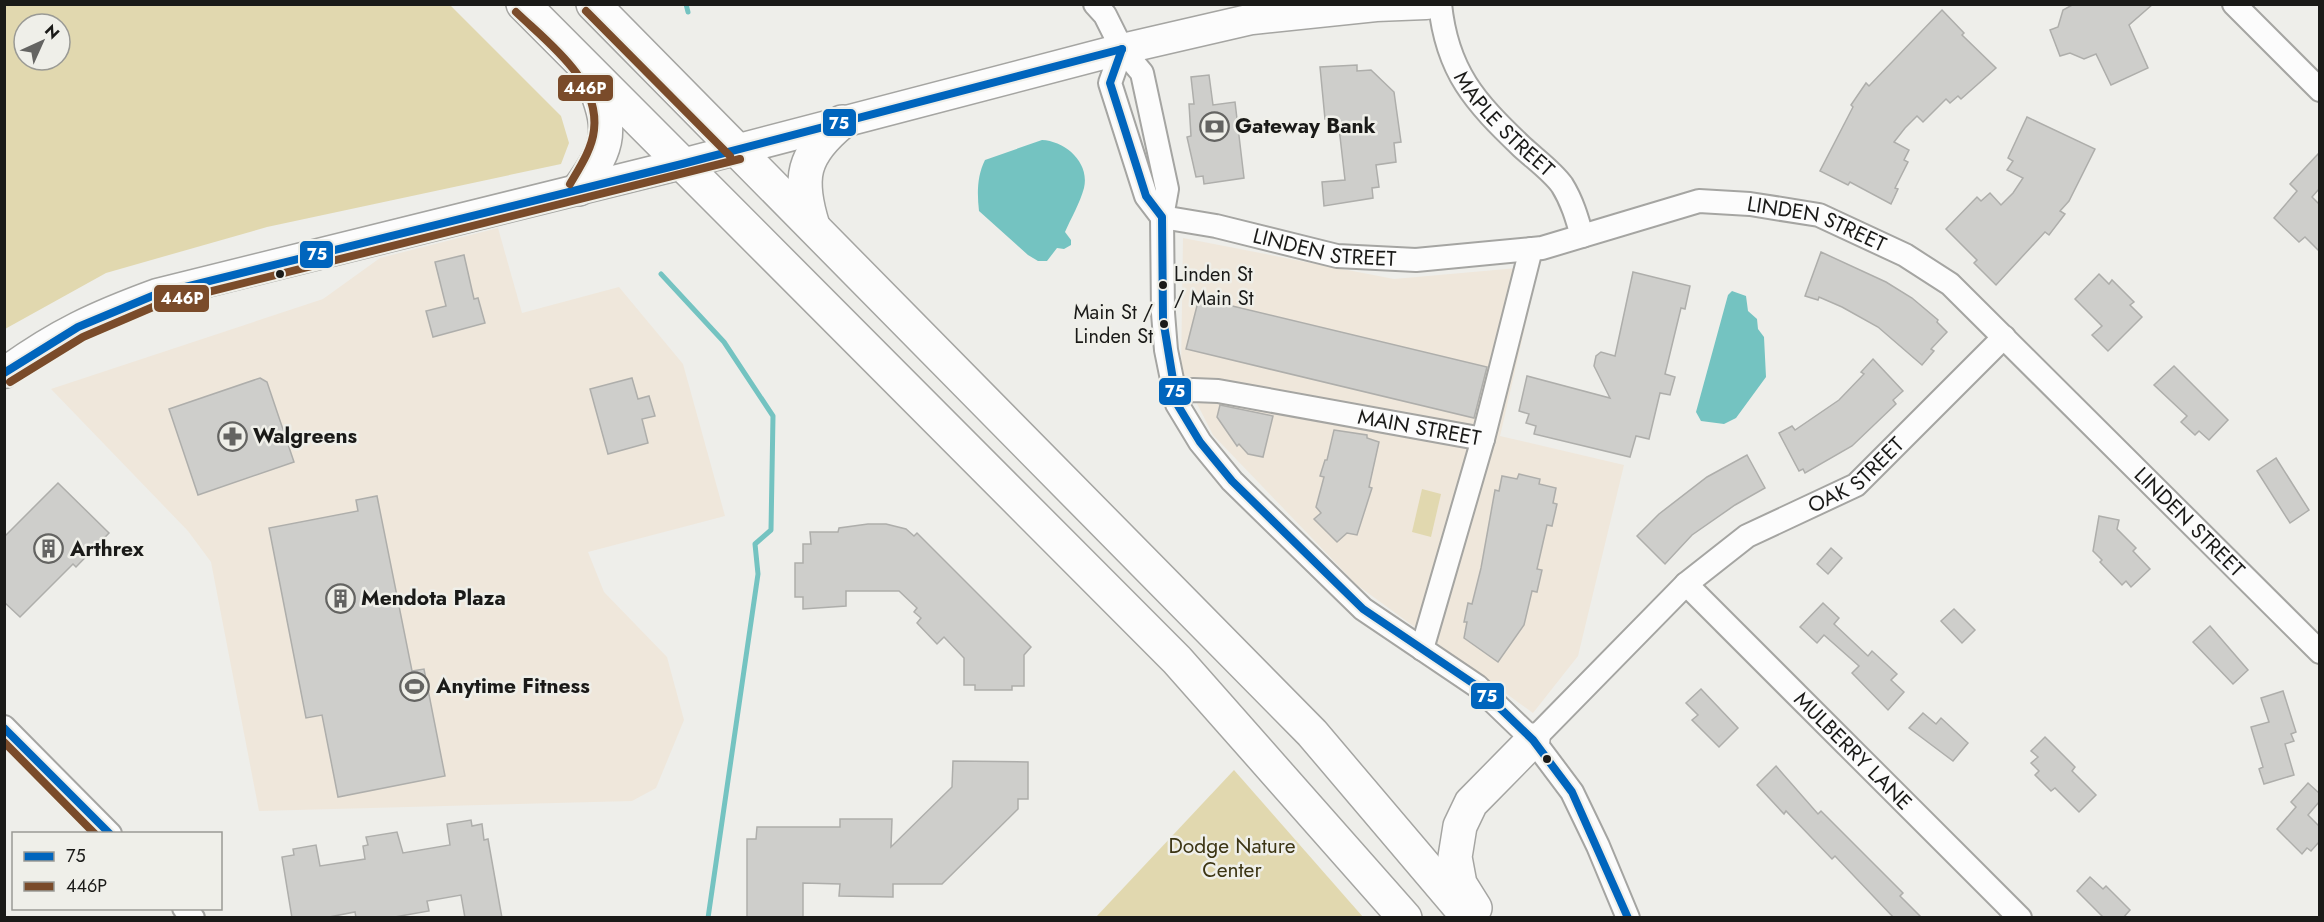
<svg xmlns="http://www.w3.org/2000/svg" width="2324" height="922" viewBox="0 0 2324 922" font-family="Jost,sans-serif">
<rect width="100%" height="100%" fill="#eeeeea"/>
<g fill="#efe7db">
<polygon points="498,228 522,313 619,287 683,364 725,516 588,552 604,592 667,657 684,720 656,788 632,801 259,811 211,562 188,531 51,389 323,299 380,258"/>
<polygon points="1183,238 1394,279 1539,266 1500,436 1624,465 1578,656 1533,713 1357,585 1213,435 1181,372"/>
</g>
<g fill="#e1d8af" fill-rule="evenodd">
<path d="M5,4L450,5L561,116L569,143L561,164L267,227L106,273L5,329ZM24,24H60V60H24Z"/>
<polygon points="1422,489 1441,494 1431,537 1412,532"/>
<polygon points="1234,770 1363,917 1096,917"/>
</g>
<g fill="#74c3c1">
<path d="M1042,140C1065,141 1090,162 1084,188C1080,203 1071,218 1065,232L1071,240V245L1064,249L1057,248L1047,261H1038L1028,255L979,211C977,193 977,176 985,160Z"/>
<polygon points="1732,291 1746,296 1748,311 1757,319 1758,329 1764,337 1766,377 1736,418 1724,424 1701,421 1696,412 1728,295"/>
</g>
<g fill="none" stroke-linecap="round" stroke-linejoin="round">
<g stroke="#74c3c1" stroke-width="5">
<polyline points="686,4 688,12"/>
<polyline points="661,274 724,342 773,416 771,530 755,544 758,574 708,918"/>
</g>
</g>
<g fill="#cececb" stroke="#aeaeab" stroke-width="1.5">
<polygon points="2074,4 2153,4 2129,25 2148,68 2111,85 2096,54 2084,59 2070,53 2060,56 2050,30 2058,27 2063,10"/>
<polygon points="1942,10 1964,33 1962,35 1996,68 1961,99 1958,96 1950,103 1946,99 1923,122 1917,116 1905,128 1894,142 1909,150 1904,160 1908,162 1895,188 1898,189 1891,204 1850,182 1848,185 1820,171 1853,107 1851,105 1866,83 1869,86"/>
<polygon points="1357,65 1357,71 1371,70 1394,92 1401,142 1394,143 1396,162 1376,165 1379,187 1372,188 1373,198 1324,206 1322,182 1345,180 1338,119 1325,119 1320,67"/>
<polygon points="1209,75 1213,105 1235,102 1244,178 1204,184 1203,176 1196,177 1187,137 1191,136 1189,104 1194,104 1191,77"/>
<polygon points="2027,117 2095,149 2069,201 2060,211 2065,214 2049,235 2045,232 1996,285 1974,263 1977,260 1946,229 1977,197 1981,201 1990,193 2001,205 2013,193 2023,178 2007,170 2013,161 2008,158"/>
<polygon points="2319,153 2319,189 2312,197 2319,204 2319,251 2305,237 2299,242 2274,218 2297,191 2290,184"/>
<polygon points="1821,252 1886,282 1912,298 1938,320 1937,322 1947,332 1931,349 1934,351 1922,365 1878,327 1842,307 1819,297 1818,300 1805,296"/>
<polygon points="464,255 474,299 478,298 485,323 433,337 426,311 446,306 435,262"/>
<polygon points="1633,272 1690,286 1685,309 1681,308 1665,374 1675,377 1670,395 1660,393 1649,439 1636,436 1630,457 1534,434 1536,426 1526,423 1529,414 1519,411 1527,376 1610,398 1594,366 1596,356 1601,352 1615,356"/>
<polygon points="2099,274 2109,284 2112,280 2134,302 2130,305 2142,317 2108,351 2092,335 2102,326 2075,299"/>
<polygon points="1199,298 1487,367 1474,418 1186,349"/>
<polygon points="1873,359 1903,391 1893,400 1896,404 1852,446 1805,473 1803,469 1799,471 1779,433 1792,426 1795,430 1839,400 1864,374 1861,372"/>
<polygon points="2174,366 2228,420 2209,440 2199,431 2195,435 2181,422 2187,416 2154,385"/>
<polygon points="260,378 267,382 294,462 198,495 169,409"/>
<polygon points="632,378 638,399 649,396 655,416 642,419 648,443 608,454 590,389"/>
<polygon points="1220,405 1273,416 1263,457 1248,454 1239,444 1237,446 1217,417"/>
<polygon points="1334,430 1367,435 1367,438 1379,442 1369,487 1372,488 1357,535 1347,533 1337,542 1314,519 1321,513 1316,507 1324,477 1320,476 1325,460 1327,460"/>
<polygon points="1747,455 1765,488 1735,505 1692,535 1665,564 1637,536 1659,514 1707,477"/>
<polygon points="2276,458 2309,510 2290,523 2257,471"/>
<polygon points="1519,474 1540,479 1539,484 1556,488 1553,503 1557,504 1552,526 1547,525 1537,569 1542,570 1537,592 1532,591 1524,625 1498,662 1464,638 1467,622 1464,622 1468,603 1472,604 1481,568 1495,490 1499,491 1502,476 1517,479"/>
<polygon points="58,483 109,533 76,567 73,564 20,617 4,602 4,537"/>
<polygon points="377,496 412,671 424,669 445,776 338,797 322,715 306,718 269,528 358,511 356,500"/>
<polygon points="2099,516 2119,520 2117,529 2136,548 2133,551 2150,569 2131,587 2126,581 2122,585 2100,562 2102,560 2093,551"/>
<polygon points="868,524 886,524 906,529 914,536 917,533 1031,647 1024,655 1024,686 1012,686 1012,690 975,690 975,685 964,685 964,658 944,637 937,644 917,623 921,618 914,612 917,608 899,591 846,591 846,606 803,609 803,597 795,597 795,563 803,563 803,544 811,544 810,532 838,532 839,528"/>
<polygon points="1831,548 1842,558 1828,574 1817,564"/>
<polygon points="1823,603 1839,618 1834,624 1868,656 1872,651 1897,674 1891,680 1904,692 1888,710 1852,673 1859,666 1824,635 1817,643 1800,627"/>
<polygon points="1954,609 1975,630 1962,643 1941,621"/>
<polygon points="2210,626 2248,670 2233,684 2193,642"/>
<polygon points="1701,689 1738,728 1719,747 1692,720 1698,715 1686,703"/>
<polygon points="2283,691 2296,732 2291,734 2294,741 2285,744 2294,775 2264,784 2259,769 2263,767 2251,727 2269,722 2261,698"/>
<polygon points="1923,713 1936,724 1941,718 1968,743 1953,761 1909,728"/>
<polygon points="2045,737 2075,767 2072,771 2096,795 2079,812 2055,788 2051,791 2035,775 2039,771 2031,763 2038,757 2031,751"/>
<polygon points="953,761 1028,762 1028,799 1018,799 1018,809 942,884 893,884 893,897 839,896 840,884 803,883 803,918 747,918 747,839 756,839 757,827 840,827 840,819 892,819 891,847 952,787"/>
<polygon points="1776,766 1818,814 1821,811 1903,893 1900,896 1922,918 1894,918 1835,856 1832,859 1786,811 1784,814 1757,785"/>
<polygon points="2308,783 2319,793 2319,802 2308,815 2319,826 2319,842 2311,851 2307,848 2302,854 2277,829 2296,807 2291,802"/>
<polygon points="471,820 472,826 482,824 484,840 488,839 502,918 465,918 461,895 427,901 429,911 389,918 356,918 355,912 324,918 292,918 282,857 294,855 293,849 316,845 320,866 365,859 363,846 368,845 366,837 397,832 403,853 450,845 447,824"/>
<polygon points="2090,877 2103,889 2106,886 2130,910 2123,918 2104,918 2077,891"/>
</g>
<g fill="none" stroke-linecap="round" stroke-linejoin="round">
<defs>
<g id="minor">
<polyline points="1095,4 1105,15 1122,49 1142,73 1167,189 1162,217 1163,313 1166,350 1177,404 1200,442 1232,481 1363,609 1477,686 1533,740 1572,792 1598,846 1628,918"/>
<path id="s1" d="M1440,4C1447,72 1475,102 1522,147C1535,159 1552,171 1562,185C1572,201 1577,218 1582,236"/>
<polyline points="2234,4 2320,90"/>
<polyline points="1122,49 1110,83 1146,196 1162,217"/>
<path id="s2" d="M1162,217L1216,226L1337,256L1416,260L1542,248L1699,201L1750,204L1819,215L1905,255L1950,284L2320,652"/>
<path id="s3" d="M1175,394L1193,390L1218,391L1483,439"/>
<path id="s4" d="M1686,584L2020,918"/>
<polyline points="1422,649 1483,439 1531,249"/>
<polyline points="4,727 110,834"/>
<path id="s5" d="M1533,740L1686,584L1747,536L1856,485L2004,337"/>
<polyline points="184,908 193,918"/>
</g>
<path id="major" d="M4,373C57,334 97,316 157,294L682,164L1122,49L1252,19L1376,6L1426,4"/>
<g id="highway">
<polyline points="523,4 1177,660 1405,918"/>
<polyline points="593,4 1312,733 1469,918"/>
<path d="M579,189C612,143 612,130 592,78"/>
<path d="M813,226C798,178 802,155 842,122"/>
<polyline points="1475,908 1460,884 1455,857 1460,826 1471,803 1533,740"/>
</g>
</defs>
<use href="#minor" stroke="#a5a5a2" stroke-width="26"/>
<use href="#major" stroke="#a5a5a2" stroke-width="33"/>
<use href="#highway" stroke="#a5a5a2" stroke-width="36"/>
<use href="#minor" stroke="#fcfcfc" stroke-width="22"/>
<use href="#major" stroke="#fcfcfc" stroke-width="30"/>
<use href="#highway" stroke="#fcfcfc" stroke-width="33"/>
<defs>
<g id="bus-1">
<polyline points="1122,49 1110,83 1146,196 1162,217 1163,319 1177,404 1200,442 1232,481 1363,609 1477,686 1533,740 1572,792 1628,918"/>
<polyline points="4,373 78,327 157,294 682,164 1122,49"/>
<polyline points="4,728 110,834"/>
</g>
<g id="bus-2">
<polyline points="586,11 730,156"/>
<path d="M516,12C547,42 600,80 594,130C592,149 580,167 570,184"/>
<polyline points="10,382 83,337 160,304 740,159"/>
<polyline points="4,742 95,834"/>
</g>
</defs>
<use href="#bus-1" stroke="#efefe9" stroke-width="12"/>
<use href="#bus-2" stroke="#efefe9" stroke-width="12"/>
<use href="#bus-1" stroke="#0065bd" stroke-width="8"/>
<use href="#bus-2" stroke="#7a4b2a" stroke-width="8"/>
</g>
<defs>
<symbol id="bank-ring" viewBox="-11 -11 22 22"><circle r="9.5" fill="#efefe9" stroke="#646462" stroke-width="1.5"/><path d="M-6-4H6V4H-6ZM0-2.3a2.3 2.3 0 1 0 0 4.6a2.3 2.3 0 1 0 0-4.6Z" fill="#646462"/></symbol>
<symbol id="pharmacy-ring" viewBox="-11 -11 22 22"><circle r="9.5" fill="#efefe9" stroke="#646462" stroke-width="1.5"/><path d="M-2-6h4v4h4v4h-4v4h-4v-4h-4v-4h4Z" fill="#646462"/></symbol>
<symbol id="building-ring" viewBox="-11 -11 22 22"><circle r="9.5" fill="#efefe9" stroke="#646462" stroke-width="1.5"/><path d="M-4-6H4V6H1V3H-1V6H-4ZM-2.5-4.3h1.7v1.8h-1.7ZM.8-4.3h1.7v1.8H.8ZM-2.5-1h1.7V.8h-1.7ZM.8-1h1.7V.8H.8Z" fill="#646462"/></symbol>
<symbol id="stadium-ring" viewBox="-11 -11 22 22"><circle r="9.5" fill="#efefe9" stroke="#646462" stroke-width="1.5"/><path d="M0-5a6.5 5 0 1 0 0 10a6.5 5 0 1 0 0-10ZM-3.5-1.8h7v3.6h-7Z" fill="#646462"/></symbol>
</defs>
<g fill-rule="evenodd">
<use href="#bank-ring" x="1198" y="110" width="33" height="33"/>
<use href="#pharmacy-ring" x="216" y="420" width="33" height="33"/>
<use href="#building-ring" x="32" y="532" width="33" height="33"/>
<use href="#building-ring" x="324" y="582" width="33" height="33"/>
<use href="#stadium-ring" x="398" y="670" width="33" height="33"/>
</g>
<g fill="#1a1a18" stroke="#efefe9" stroke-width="2">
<circle cx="280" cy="274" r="5"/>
<circle cx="1163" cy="285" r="5"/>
<circle cx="1164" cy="324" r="5"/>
<circle cx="1547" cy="759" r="5"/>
</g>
<g text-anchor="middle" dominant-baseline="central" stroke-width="5" stroke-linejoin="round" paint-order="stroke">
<g font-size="20" fill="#1a1a18" stroke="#efefe9" text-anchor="start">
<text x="1174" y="274">Linden St<tspan x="1174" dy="24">/ Main St</tspan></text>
<text x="1153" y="312" text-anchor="end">Main St /<tspan x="1153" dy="24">Linden St</tspan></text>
</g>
<g font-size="21" fill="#1a1a18" stroke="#efefe9">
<text stroke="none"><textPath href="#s1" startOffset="140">MAPLE STREET</textPath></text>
<text stroke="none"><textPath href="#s2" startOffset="670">LINDEN STREET</textPath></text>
<text stroke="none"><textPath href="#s2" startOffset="166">LINDEN STREET</textPath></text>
<text stroke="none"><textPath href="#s3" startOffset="248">MAIN STREET</textPath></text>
<text stroke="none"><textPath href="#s5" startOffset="422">OAK STREET</textPath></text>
<text stroke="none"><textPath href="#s2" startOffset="1156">LINDEN STREET</textPath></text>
<text stroke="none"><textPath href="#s4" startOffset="236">MULBERRY LANE</textPath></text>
</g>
<g font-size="21" font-weight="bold" fill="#1a1a18" stroke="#efefe9" text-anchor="start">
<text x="1235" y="126">Gateway Bank</text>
<text x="253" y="436">Walgreens</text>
<text x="70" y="549">Arthrex</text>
<text x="361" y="598">Mendota Plaza</text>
<text x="436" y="686">Anytime Fitness</text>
</g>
<g font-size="21" fill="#3c3513" stroke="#efefe9">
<text x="1232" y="846">Dodge Nature<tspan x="1232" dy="24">Center</tspan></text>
</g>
</g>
<g stroke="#efefe9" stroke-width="2">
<rect x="557" y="74" width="57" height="28" rx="6" fill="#7a4b2a"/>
<rect x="822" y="108" width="35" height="29" rx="6" fill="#0065bd"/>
<rect x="299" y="240" width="35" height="29" rx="6" fill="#0065bd"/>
<rect x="153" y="284" width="57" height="29" rx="6" fill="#7a4b2a"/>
<rect x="1158" y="377" width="34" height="29" rx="6" fill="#0065bd"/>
<rect x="1470" y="682" width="35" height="28" rx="6" fill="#0065bd"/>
</g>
<g font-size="16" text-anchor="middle" font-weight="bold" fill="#fff">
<text x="585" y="94">446P</text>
<text x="839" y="129">75</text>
<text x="317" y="260">75</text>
<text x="182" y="304">446P</text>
<text x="1175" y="397">75</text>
<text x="1487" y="702">75</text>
</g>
<rect width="2324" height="922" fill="none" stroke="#1a1a18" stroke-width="12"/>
<rect x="12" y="832" width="210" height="78" fill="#efefe9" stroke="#9a9a95" stroke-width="1.5"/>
<rect x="24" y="852" width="30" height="9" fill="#0065bd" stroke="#9a9a95" stroke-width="1.5"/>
<text x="66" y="862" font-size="18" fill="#1a1a18">75</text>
<rect x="24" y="882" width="30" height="9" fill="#7a4b2a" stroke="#9a9a95" stroke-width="1.5"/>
<text x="66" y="892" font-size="18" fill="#1a1a18">446P</text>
<g transform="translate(42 42) rotate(45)"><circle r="28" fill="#efefe9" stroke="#9a9a95" stroke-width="1.5"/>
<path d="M0-4.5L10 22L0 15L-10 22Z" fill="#646462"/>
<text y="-9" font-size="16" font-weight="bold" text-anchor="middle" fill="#1a1a18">N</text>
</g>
</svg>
